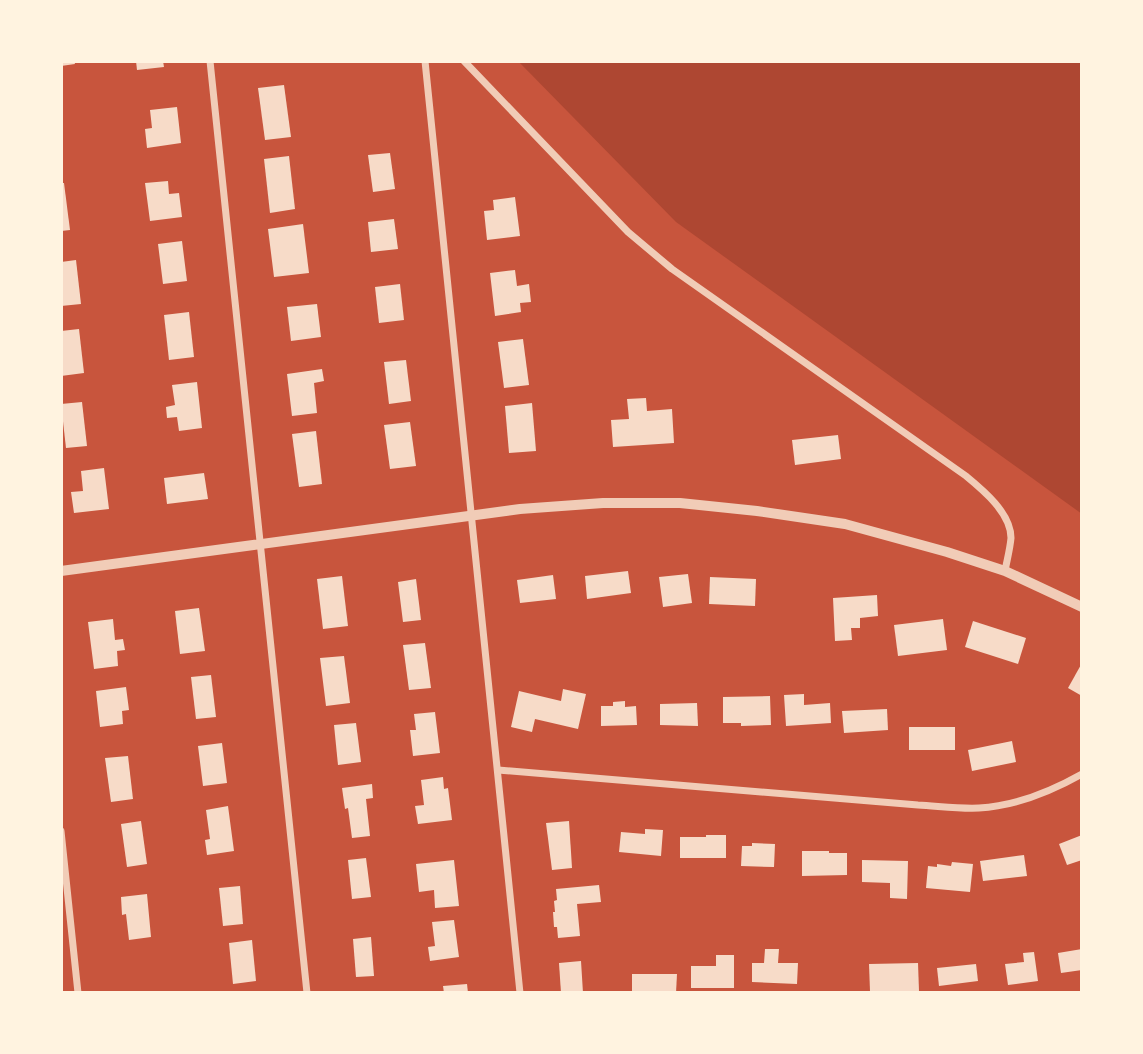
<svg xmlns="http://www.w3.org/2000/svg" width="1143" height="1054" viewBox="0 0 1143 1054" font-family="Raleway,sans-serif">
<rect width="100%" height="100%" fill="#c8553d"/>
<polygon fill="#ae4732" points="518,61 1082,61 1082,514 676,222"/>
<g fill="#f7dbc8">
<polygon points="61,61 74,61 75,64 61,66"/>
<polygon points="136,61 163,61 164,67 137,70"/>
<polygon points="284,85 291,137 265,140 258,88"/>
<polygon points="177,107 181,143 147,148 145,129 152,128 150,110"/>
<polygon points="390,153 395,189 373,192 368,155"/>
<polygon points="289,156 295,209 270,213 264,159"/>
<polygon points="168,181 169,194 179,193 182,217 150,221 145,183"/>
<polygon points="61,183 64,183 70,230 61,231"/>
<polygon points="515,197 520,236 487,240 484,211 494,210 493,200"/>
<polygon points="394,219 398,249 371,252 368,222"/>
<polygon points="303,224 309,273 274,277 268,229"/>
<polygon points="182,241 187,281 163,284 158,244"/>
<polygon points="76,260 81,304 61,306 61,262"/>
<polygon points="515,270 517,286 529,284 531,302 520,303 521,312 495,316 490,273"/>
<polygon points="400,284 404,320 379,323 375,287"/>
<polygon points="317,304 321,337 291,341 287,307"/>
<polygon points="189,312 194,357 169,360 164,315"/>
<polygon points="79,329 84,373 61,376 61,331"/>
<polygon points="523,339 529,385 504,388 498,342"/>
<polygon points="406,360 411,401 389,404 384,362"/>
<polygon points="322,369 324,381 314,383 317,413 292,416 287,374"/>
<polygon points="197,382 202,428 179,431 177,417 167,418 166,407 175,405 172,385"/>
<polygon points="646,398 647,411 672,409 674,443 613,447 611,420 629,419 627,399"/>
<polygon points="82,402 87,446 66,448 61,404"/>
<polygon points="532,403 536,451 509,453 505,406"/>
<polygon points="410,422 416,466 390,469 384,425"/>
<polygon points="316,431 322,484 299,487 292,434"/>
<polygon points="838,435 841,459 795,465 792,440"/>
<polygon points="104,468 109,509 74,513 71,492 83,491 81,471"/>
<polygon points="204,473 208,499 167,504 164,478"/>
<polygon points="628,571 631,593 587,599 585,576"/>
<polygon points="688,574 692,603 663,607 659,577"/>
<polygon points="553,575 556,599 520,603 517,580"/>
<polygon points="342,576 348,626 323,629 317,579"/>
<polygon points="710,577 756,579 755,606 709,604"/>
<polygon points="416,579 421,620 403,622 398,582"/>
<polygon points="877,595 878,616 860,618 860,628 851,628 852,640 835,641 833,598"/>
<polygon points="199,608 205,651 180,654 175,611"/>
<polygon points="113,619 115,640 123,639 125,650 117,651 118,666 94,669 88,622"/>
<polygon points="943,619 947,650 898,656 894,625"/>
<polygon points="973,621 1026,638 1018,664 965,647"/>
<polygon points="425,643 431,688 409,690 403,645"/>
<polygon points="344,656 350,703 326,706 320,658"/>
<polygon points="1082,663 1082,696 1068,688"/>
<polygon points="211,675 216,717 196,719 191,677"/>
<polygon points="126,687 129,710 122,711 123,724 100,727 96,691"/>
<polygon points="563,689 586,694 578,729 535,719 532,732 511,727 519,691 561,701"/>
<polygon points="804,694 804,705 830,703 831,723 786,726 784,695"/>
<polygon points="770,696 771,725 741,726 741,723 723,723 723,697"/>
<polygon points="625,701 625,707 636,706 637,725 601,726 601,706 613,706 613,702"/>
<polygon points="697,703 698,726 660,725 660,704"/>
<polygon points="887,709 888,730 844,733 842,711"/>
<polygon points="435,712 440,753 413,756 410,730 416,730 414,714"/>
<polygon points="356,723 361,762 338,765 334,725"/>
<rect x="909" y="727" width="46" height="23"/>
<polygon points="1012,741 1016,762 972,771 968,750"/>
<polygon points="222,743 227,783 203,786 198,746"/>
<polygon points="128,756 133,799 111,802 105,758"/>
<polygon points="443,777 444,789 448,788 452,820 418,824 415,806 424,805 421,780"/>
<polygon points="372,784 373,798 366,799 370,836 352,838 348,808 345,809 342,788"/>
<polygon points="228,806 234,851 207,855 205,840 210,839 206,810"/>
<polygon points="141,821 147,864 127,867 121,824"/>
<polygon points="569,821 572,868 552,870 546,823"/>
<polygon points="645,829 663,830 661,856 619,852 621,832 645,834"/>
<polygon points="706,835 726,835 726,858 680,858 680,837 706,837"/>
<polygon points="1082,835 1082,860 1067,865 1059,844"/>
<polygon points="752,843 775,844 774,867 741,866 742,846 752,846"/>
<polygon points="802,851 829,851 829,853 847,853 847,875 802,876"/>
<polygon points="1024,855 1027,876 983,881 980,861"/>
<polygon points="366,858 371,897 352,899 348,860"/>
<polygon points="454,860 459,906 435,908 434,890 419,892 416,864"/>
<polygon points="862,860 908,861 907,899 890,898 890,883 862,882"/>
<polygon points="952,862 973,864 970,892 926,888 928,866 937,867 937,864 951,866"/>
<polygon points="599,885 601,902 577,904 580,936 558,938 557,927 554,927 553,912 555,912 554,901 557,900 556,889"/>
<polygon points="240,886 243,924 223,926 219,888"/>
<polygon points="147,894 151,937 129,940 126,914 122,915 121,897"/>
<polygon points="454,920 459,957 430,961 428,947 435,946 432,922"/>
<polygon points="371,937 374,976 356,977 353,939"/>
<polygon points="252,940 256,981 233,984 229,943"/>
<polygon points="765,949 779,949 778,963 798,963 797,984 752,982 752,963 764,963"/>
<polygon points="1082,949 1082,970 1061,973 1058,953"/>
<polygon points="1034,952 1038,981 1008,985 1005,964 1024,962 1023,953"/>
<polygon points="716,955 734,955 734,988 691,988 691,966 716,966"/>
<polygon points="581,961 583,993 561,993 559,963"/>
<polygon points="918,963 919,991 870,991 869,964"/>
<polygon points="976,964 978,981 939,986 937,968"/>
<polygon points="632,974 677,974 676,993 632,993"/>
<polygon points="467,984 468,993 444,993 443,986"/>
</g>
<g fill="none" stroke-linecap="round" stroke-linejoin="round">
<g stroke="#f1ccb7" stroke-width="7">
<polyline points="210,61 307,993"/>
<polyline points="425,61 520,993"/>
<path d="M464,61L628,232L672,269L966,476C983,490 1011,513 1011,538C1010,549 1007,560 1005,571"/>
<path d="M498,770L918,805C938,806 959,809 979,808C1016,806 1050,792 1082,774"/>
<polyline points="61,831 78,993"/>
</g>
<polyline stroke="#f1ccb7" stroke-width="10" points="61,571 520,509 603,503 680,503 757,511 845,524 947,552 1005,571 1082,607"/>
</g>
<rect width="1143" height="1054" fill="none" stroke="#fff3e0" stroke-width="126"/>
</svg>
